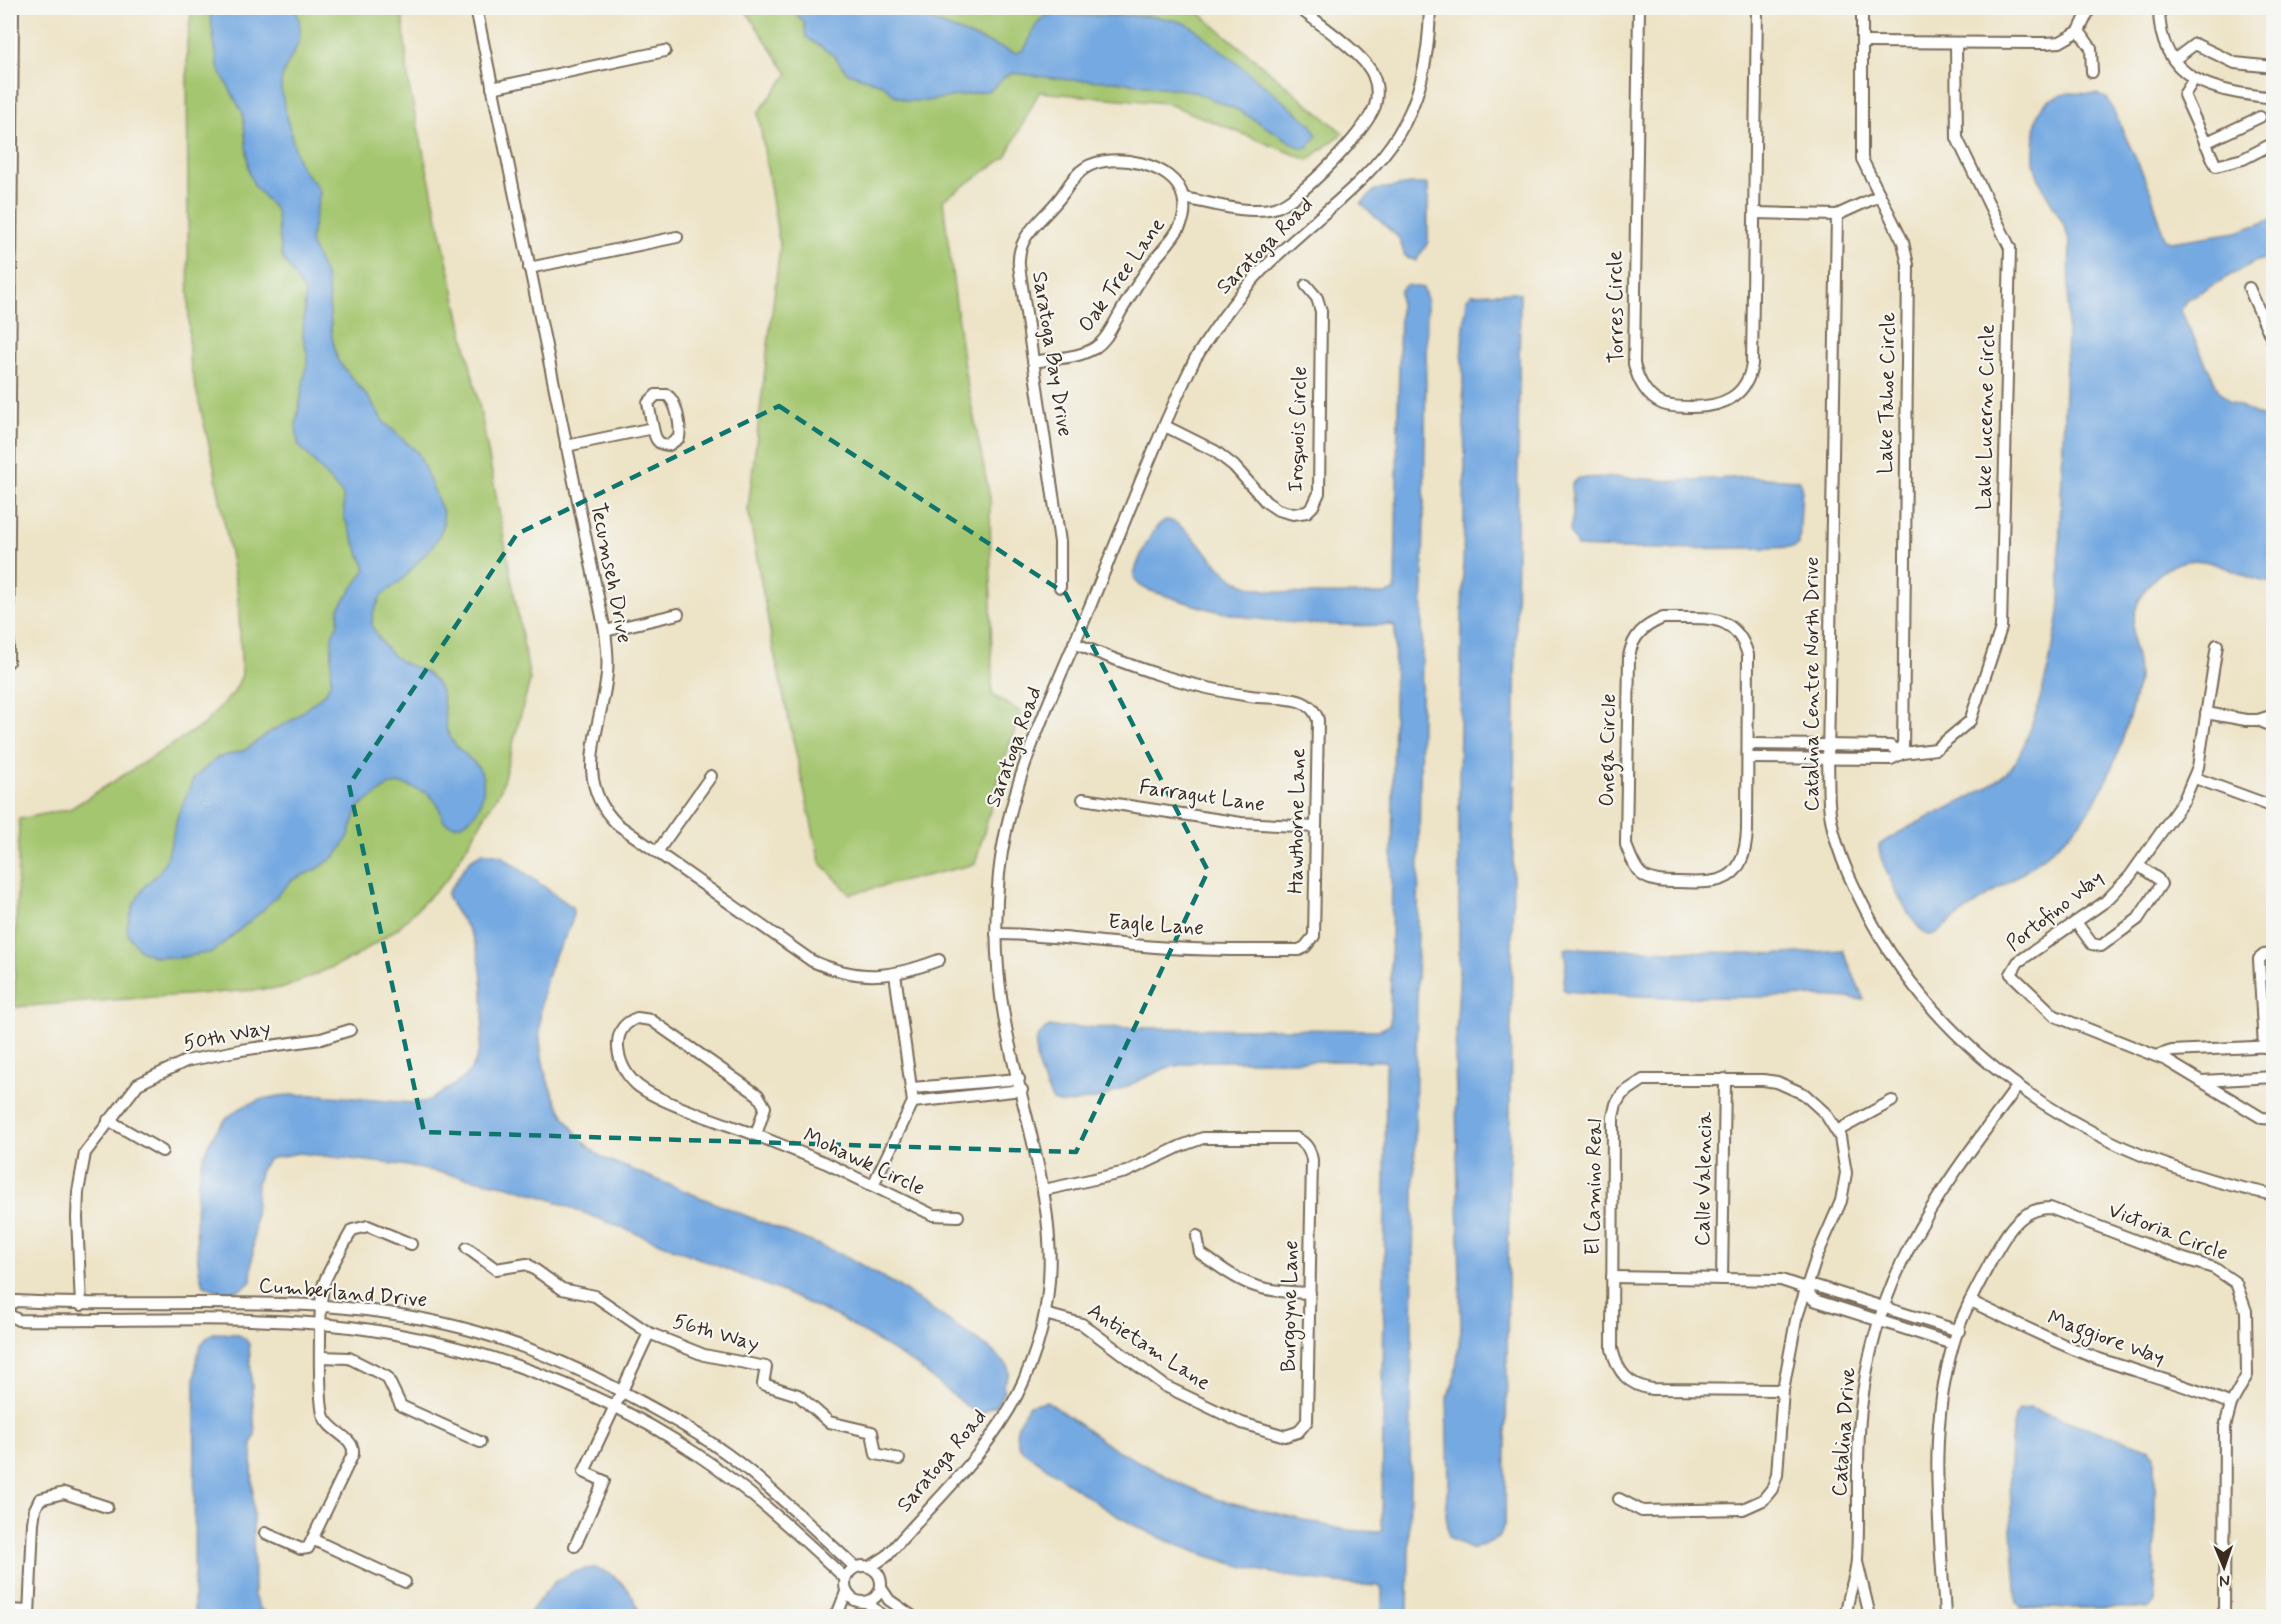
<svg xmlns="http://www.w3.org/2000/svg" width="2281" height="1624" viewBox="0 0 2281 1624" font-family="Mynerve,sans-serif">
<rect width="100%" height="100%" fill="#f6f6f2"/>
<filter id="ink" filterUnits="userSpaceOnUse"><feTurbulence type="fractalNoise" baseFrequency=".0167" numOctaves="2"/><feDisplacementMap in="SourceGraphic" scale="12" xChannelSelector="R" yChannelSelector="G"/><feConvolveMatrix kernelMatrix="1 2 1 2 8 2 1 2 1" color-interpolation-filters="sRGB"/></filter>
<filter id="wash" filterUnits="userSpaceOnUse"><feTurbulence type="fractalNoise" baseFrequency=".008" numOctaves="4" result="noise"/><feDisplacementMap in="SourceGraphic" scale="24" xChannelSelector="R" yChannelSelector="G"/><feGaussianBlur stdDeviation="1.35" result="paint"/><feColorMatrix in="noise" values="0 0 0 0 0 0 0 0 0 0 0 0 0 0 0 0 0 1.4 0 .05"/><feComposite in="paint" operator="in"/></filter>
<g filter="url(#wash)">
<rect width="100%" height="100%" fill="#ede3c6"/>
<g fill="#a5c66f" stroke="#707846" stroke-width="1.5">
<polygon points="192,8 402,8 409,87 481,414 530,680 501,789 448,878 397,929 353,958 284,988 14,1007 19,819 70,809 203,725 234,692 242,675 238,596 214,466 189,359 187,42"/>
<polygon points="744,8 1193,8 1343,133 1308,160 1166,103 1039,92 1006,157 943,200 964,368 990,498 992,695 1021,712 1004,761 975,864 850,894 820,862 773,648 748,509 780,247 758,113 788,74"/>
</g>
<g fill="#75a9e1" stroke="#586a80" stroke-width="1.5">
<path d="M209,8H295C312,47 282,57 281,86C281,94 296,159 301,167C306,176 316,182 320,192L310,242L327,280L332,337L338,361L371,401L383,421L418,453L443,512V527L435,543L403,579L381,596L373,614L372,625C377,638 391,657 404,663C416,669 425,669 435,681C448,697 441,715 448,733C460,762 493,758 481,802C476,817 457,834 443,820L438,805L429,794L403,784L390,785L358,808L349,836L337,855L319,868L292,880L262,911L213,952L177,958L153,956L140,950L128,935L127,927L133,906L144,887L160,871L168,855L177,818L194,778L217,758L245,750L270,732L294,719L326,692L331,681L332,636L338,623L339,608L366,569L344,517L343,495L298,444L296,424L308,357L303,337L305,293L282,257L276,210L255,187L249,173L243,114L218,67Z"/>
<path d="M790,8H913L932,21L1015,53C1032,52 1029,26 1044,17C1054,11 1065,15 1076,16C1109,16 1166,11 1194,28L1311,124L1317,136L1308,147L1301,148L1238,110L1192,91L1115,81L1069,80L1013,73L1004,77L996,86L988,91L926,101H907L894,95L882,84L848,73L833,55L806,37L804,22Z"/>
<path d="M2069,93L2097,94L2108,99L2150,189L2165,240L2171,242L2237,232L2273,219V256L2254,262L2186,300L2181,311L2219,391L2229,401L2273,422V583C2236,580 2205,544 2166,569C2142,585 2130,611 2133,640C2135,655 2140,670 2137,685C2130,719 2118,757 2102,789C2068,857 1991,887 1935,934L1927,935C1912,926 1878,862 1879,845C1918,817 1969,805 2006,773C2032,751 2058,636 2060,601C2061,586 2059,570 2059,555L2070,248C2067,216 2039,193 2034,162C2033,152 2035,142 2035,133C2036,107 2044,99 2069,93Z"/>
<polygon points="1411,184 1426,184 1428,187 1428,242 1416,261 1405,256 1399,238 1361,204 1375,190"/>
<path d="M1406,285L1423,288L1427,300L1408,1616H1382V1589L1379,1586C1291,1583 1198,1561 1121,1518C1086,1498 1056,1473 1023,1451C1009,1436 1020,1419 1029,1405L1047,1401L1111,1447L1179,1483L1216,1499L1345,1530L1379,1532L1382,1530L1386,1061H1200L1166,1068L1101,1098L1062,1104L1053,1101C1043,1082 1021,1039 1050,1027L1379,1030L1390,1025L1395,627L1392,625C1314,627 1241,623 1167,596C1156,592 1136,589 1134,576C1135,565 1155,519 1168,520C1187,522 1218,573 1241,583C1277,599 1347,593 1387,594L1395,591L1400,301V291Z"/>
<polygon points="1516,292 1520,294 1505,1522 1499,1538 1472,1550 1449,1537 1446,1513 1449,1485 1447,1397 1454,1383 1461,1329 1455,1052 1459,986 1459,780 1465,463 1462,346 1467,298 1472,294"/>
<polygon points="1616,477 1674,481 1749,477 1799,480 1802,487 1799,544 1795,547 1769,548 1623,549 1577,547 1570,531 1573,514 1572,484 1578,478"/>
<path d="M483,852L500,855L572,907C577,926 558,944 552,962C533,1014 535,1070 565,1117C576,1134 586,1147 603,1158L841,1254L895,1284L990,1349L1008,1366L1009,1374L1003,1386L1005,1390L995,1407H991L983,1413L970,1409L916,1365L840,1318L781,1291L547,1198L509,1186L402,1165L299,1153L269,1159L261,1168L257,1184L251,1281C238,1297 218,1293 203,1284C195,1266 196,1214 197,1194C198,1169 204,1146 220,1126C257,1079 334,1098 387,1101C399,1102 411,1104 423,1102C433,1100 442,1092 451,1087C463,1080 473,1070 477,1057C487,1028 485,964 472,936C465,921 451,910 447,894L469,861Z"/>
<path d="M1564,948L1783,954L1843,950L1864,1000C1827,994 1792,997 1754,997C1692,998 1629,997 1567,991L1563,989L1566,964Z"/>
<path d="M214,1333C227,1334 242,1331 249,1344L255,1435L252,1443L254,1596L261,1610L274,1616H194L195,1381C197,1361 195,1343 214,1333Z"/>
<path d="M2030,1408L2150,1449L2155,1455V1603L2149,1608H2021L2017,1603C2015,1564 2002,1438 2018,1410Z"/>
<path d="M595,1568C618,1574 635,1593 640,1616H527C549,1589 555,1571 595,1568Z"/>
</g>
</g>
<g filter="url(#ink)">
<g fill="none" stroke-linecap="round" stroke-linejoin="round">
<defs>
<g id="minor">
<path d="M476,8L605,631C607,648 609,665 606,682C599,734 573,780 617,824L812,961C860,982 892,978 939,960"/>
<path d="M1639,8L1634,364C1638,380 1647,398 1663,404C1671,407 1683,407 1691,407C1722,407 1747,397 1752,364L1757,8"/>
<polyline points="1862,8 1862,159 1903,242 1908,265 1903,753"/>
<polyline points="2090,8 2079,31 2091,48 2092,72"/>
<path d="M2159,8C2159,82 2214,91 2274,98"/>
<polyline points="1862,42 2046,43 2060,42 2079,31"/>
<polyline points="2175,59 2195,44 2235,63 2274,67"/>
<polyline points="2194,79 2184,95 2216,166 2243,159 2274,143"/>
<polyline points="492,88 665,51"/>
<polyline points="2205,143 2260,117"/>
<path d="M1184,198C1211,203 1247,215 1274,208C1300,201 1366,131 1375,106C1378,95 1377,84 1373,75C1365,55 1317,22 1299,8"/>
<polyline points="1755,213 1837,215 1879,196"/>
<path d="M1837,215L1828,760C1829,779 1827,800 1831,819C1837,855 1856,892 1873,924C1955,1072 2110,1163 2274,1195"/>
<polyline points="529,268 677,237"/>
<polyline points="2249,288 2274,344"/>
<path d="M1034,362C1053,358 1079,359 1096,347C1105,341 1109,332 1115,322C1126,302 1138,283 1151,264C1161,251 1174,239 1181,224C1185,216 1185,206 1183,197C1175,163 1112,151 1085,168C1075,174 1069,185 1062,195C1045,219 1016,234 1019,266L1060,542V587"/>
<polyline points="1165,426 1215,451 1234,466 1266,502 1278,510 1293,514 1307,512 1313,506 1319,493 1321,311 1317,298 1306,285"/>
<path d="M566,446L653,428L648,403L656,395H667C677,402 681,426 679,438L669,445C657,445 655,438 653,428"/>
<path d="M1663,618C1702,619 1735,610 1748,655L1747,831C1744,882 1722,884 1677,882C1665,882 1651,882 1641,874C1633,866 1630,855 1626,845L1629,656C1633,635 1644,626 1663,618Z"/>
<polyline points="605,631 678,614"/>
<polyline points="2217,645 2198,767 2184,800 2130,876 2106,901 2018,962 2011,974 2055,1016 2166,1060 2262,1118 2274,1119"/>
<polyline points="8,662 13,8"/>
<polyline points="2206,713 2246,720 2258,720 2274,715"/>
<polyline points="2258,720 2274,727"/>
<polyline points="1748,744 1890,746 1903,753"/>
<polyline points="1748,758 1891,759 1903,753 1936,749 1970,721 2001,628 2010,248 1957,138 1956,44"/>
<polyline points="2195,778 2274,807"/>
<polyline points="1083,799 1241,823 1316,827"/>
<polyline points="657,852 711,776"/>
<polyline points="2076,922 2092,944 2101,946 2138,919 2161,884 2158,879 2138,865"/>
<path d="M996,934C1043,934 1087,941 1133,945C1188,951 1244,950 1299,950L1305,947L1314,936L1318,720C1310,692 1273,700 1250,696C1188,687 1132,667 1074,643"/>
<path d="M637,1018L651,1020L758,1095L765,1107L756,1135C727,1124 656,1102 636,1084C624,1073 617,1057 618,1042C619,1029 626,1022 637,1018Z"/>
<polyline points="2264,1047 2259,959 2264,955 2274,954"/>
<polyline points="2156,1056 2172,1051 2274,1046"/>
<polyline points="2202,1081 2274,1077"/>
<polyline points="912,1088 1019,1079"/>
<polyline points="913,1102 1022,1090"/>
<polyline points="108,1120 162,1151"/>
<polyline points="1837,1131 1892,1101"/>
<polyline points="756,1135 826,1163 933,1215 958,1216"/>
<polyline points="873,1185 913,1102 895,974"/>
<path d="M1044,1190L1126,1172L1181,1146L1203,1138H1296C1306,1143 1310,1149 1312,1160L1307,1421L1298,1432L1285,1436L1242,1423L1165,1386L1082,1324L1045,1314"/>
<path d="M1197,1236L1200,1253C1246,1286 1254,1291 1310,1293"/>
<polyline points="467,1248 496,1269 527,1264 562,1289 595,1296 649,1333 704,1355 766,1367 763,1384 798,1395 829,1422 872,1432 876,1454 899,1459"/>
<polyline points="1612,1277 1781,1280 1805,1288 1816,1286 1959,1331"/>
<polyline points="1722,1279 1725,1079"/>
<polyline points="1805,1288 1814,1300 1953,1344"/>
<path d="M1970,1301C2012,1321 2053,1342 2096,1358C2141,1373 2188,1385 2231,1404"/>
<polyline points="81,1305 77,1218 78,1192 85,1153 138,1084 186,1061 241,1050 321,1039 350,1030"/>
<path d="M8,1306L16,1301C118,1307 221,1299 324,1306C434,1314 524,1339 621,1391C662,1413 702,1434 739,1463C780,1495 817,1532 855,1567"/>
<path d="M8,1314L18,1320C119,1322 221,1315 322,1324C453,1336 585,1380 695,1453C749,1489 798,1534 845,1578"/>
<polyline points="321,1357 349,1358 387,1377 401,1406 480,1442"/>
<path d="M1619,1499L1642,1511L1743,1509L1763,1500L1772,1489L1777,1475L1783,1390L1796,1320L1817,1256L1841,1201L1846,1173L1840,1137L1825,1113L1804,1094L1777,1082L1763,1080H1643L1622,1094L1616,1104L1613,1117L1612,1349C1618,1373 1628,1385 1652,1389L1783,1390"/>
<path d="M265,1533L301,1549L308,1548L353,1454C355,1437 331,1433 324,1417C318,1403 319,1298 324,1283C331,1265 343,1247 352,1230L368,1226L411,1244"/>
<polyline points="314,1540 405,1582"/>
<polyline points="575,1546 604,1481 584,1472 649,1333"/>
<polyline points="1857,1562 1870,1616"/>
<circle cx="863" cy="1584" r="18"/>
<path d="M870,1567L887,1556C931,1504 985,1457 1017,1395C1085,1261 1030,1156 1005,1022C996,973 994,923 999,874C1009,779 1055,691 1091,604C1125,522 1156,438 1195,359C1217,324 1240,291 1270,262C1361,175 1427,150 1430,8"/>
<polyline points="881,1588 889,1600 912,1616"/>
<polyline points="867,1602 882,1616"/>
<polyline points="8,1610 29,1611"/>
<polyline points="29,1616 33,1523 35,1509 40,1499 64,1493 107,1507"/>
<polyline points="833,1616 839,1610 846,1592"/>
<path d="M1846,1616C1847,1596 1856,1578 1857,1559C1860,1509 1855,1459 1861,1409C1876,1271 1938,1194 2017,1087"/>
<path d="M1945,1616C1940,1526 1927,1434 1953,1345C1961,1316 1976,1289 1990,1263C2004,1237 2018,1208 2050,1208L2184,1259L2214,1268L2236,1283L2246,1311L2247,1375L2231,1404L2225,1427L2224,1616"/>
</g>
</defs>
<use href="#minor" stroke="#796b59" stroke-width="14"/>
<use href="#minor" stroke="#fff" stroke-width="10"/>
</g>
</g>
<path fill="none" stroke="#0f766e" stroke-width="4.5" stroke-dasharray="12 8" stroke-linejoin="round" d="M779,406L1066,594L1208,871L1076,1152L424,1132L349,785L517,534Z"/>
<g text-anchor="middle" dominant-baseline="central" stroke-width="4.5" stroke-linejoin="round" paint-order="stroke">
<g font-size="21" fill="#3b2a1e" stroke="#f6f6f2">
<text transform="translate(1265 246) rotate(-45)">Saratoga Road</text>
<text transform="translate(1122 275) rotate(-55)">Oak Tree Lane</text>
<text transform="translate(1616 307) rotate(-91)">Torres Circle</text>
<text transform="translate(1052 354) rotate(81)">Saratoga Bay Drive</text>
<text transform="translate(1887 393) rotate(-89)">Lake Tahoe Circle</text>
<text transform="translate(1986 417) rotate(-89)">Lake Lucerne Circle</text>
<text transform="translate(1298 429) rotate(-88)">Iroquois Circle</text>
<text transform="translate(611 573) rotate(79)">Tecumseh Drive</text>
<text transform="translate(1812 684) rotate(-90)">Catalina Centre North Drive</text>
<text transform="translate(1014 747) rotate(-70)">Saratoga Road</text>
<text transform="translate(1608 750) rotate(-89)">Onega Circle</text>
<text transform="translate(1202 796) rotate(8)">Farragut Lane</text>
<text transform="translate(1297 821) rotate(-89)">Hawthorne Lane</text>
<text transform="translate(2055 911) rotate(-38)">Portofino Way</text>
<text transform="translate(1156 925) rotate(4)">Eagle Lane</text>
<text transform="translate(227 1036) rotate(-11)">50th Way</text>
<text transform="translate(864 1162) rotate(25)">Mohawk Circle</text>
<text transform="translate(1704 1179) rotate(-89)">Calle Valencia</text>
<text transform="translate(1594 1187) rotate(-89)">El Camino Real</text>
<text transform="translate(2168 1232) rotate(21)">Victoria Circle</text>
<text transform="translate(343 1293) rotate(5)">Cumberland Drive</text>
<text transform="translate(1290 1306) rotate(-89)">Burgoyne Lane</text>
<text transform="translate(716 1333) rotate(16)">56th Way</text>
<text transform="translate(2106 1338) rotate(20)">Maggiore Way</text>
<text transform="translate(1149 1347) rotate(33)">Antietam Lane</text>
<text transform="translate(1844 1432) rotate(-86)">Catalina Drive</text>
<text transform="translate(942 1461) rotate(-50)">Saratoga Road</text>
</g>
</g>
<rect width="2281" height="1624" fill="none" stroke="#f6f6f2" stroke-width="30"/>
<g transform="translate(2224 1567) rotate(178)" stroke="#f6f6f2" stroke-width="4.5" paint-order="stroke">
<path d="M0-4.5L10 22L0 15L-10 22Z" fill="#3b2a1e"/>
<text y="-9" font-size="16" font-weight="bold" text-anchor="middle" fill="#3b2a1e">N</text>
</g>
</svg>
